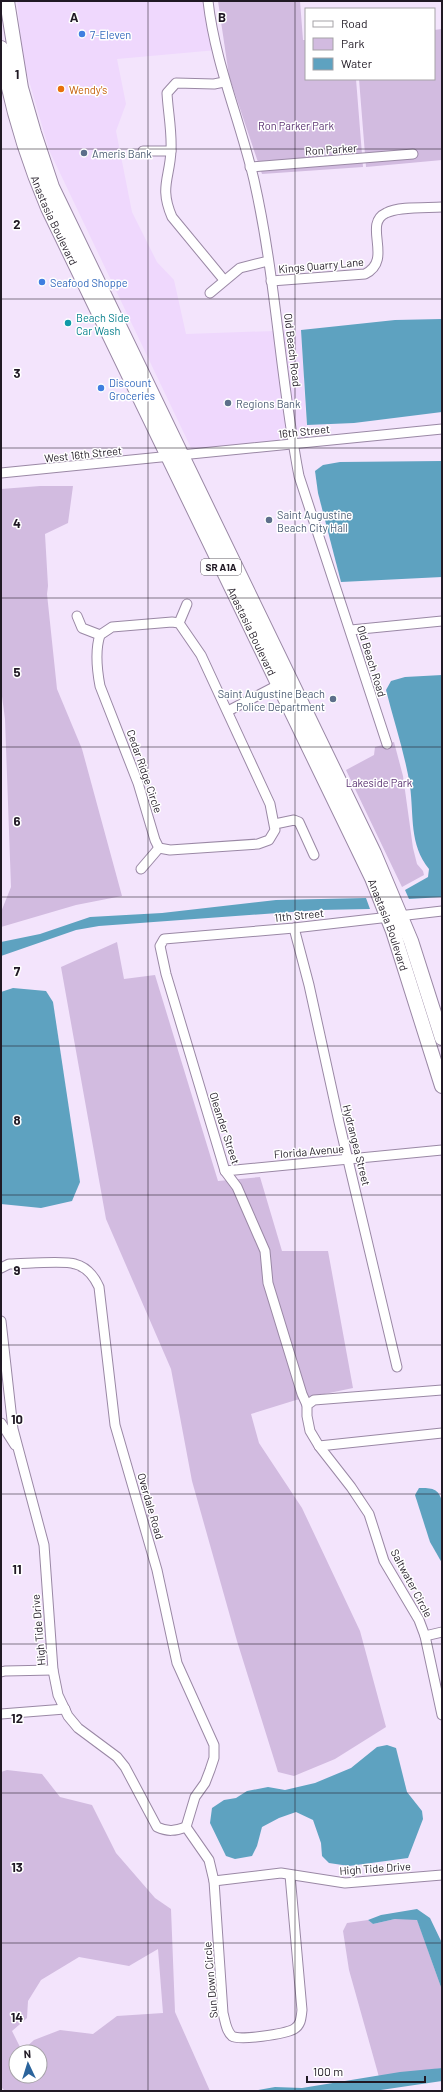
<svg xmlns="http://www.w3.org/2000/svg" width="443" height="2092" viewBox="0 0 443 2092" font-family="Barlow,sans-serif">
<rect width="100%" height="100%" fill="#f3e4fc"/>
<polygon fill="#efd8fd" points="17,1 211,1 217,50 117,59 126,104 116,131 132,212 157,262 174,280 186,334 301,330 307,438 192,450 49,150 23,60"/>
<g fill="#d2bbe0" fill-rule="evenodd">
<polygon points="218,1 300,1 303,40 306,40 306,79 356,79 363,167 262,174 229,76"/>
<polygon points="442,29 442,160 366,167 359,79 434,79 434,30"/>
<polygon points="40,486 73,486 68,523 45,534 48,586 47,594 57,689 82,749 122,896 76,905 1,927 1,912 11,887 5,719 1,689 1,489"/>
<polygon points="394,742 403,776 413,848 417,864 423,871 424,875 402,887 346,770 374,755 375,747"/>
<polygon points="117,942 124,979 155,975 218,1181 260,1177 282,1251 328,1251 353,1388 296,1400 251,1414 259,1443 302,1508 360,1631 386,1727 335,1759 294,1776 278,1772 237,1641 192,1481 171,1369 106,1219 61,967"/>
<path d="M7,1770L42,1774L60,1797L92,1805L116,1853L155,1898L171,1909L175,2012L210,2091H5L1,2087V1772ZM158,1949L163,2013L117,2016L93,2034L60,2030L34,2040L22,2051L12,2031L27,2018L28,2001L41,1980L79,1957L129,1966ZM16,2052H40V2076H16Z"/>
<polygon points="395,1919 417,1919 442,1990 442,2068 379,2077 349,1970 343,1931 347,1923 368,1920 373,1924"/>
</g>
<g fill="#5ea2c0">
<polygon points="442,319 442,412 354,423 307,425 301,330 395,320"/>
<polygon points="442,461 442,577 341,582 318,493 315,471 323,465 340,462"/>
<path d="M442,675V897L409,899L405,890L428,877L429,869C409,844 414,816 410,786C405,754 394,722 386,690L391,681L405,677Z"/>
<polygon points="366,898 370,909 319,910 99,926 76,930 1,956 1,942 40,934 90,917 162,913 276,900"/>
<polygon points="13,988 46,991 53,1002 80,1182 72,1201 41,1208 1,1204 1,992"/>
<path d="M419,1488C432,1488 438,1488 442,1501V1563L430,1542L415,1495Z"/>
<polygon points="387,1745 396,1748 407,1792 422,1811 423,1819 408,1858 349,1866 329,1863 322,1856 321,1843 313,1820 296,1812 279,1818 262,1827 257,1846 252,1856 235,1859 226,1856 210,1823 212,1808 224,1800 236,1798 247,1791 268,1787 285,1790 315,1783 351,1768 377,1747"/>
<polygon points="417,1909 430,1918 442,1943 442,1990 417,1920 395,1919 373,1924 368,1920 381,1915"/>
<polygon points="442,2068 442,2081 374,2091 252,2091 275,2087 302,2088 400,2072"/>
</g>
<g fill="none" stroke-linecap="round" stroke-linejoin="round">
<defs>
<g id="minor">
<path d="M208,1C215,63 240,120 254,180C276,277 280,378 299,476L387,744"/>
<polyline points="143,151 171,151"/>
<polyline points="250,167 413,154"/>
<path d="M224,280L172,217C159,187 170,178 171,150C172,131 168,112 167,93L176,83L214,84L224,82"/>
<path d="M271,281L365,274C394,260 362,224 386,213C399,206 427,208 442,207"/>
<polyline points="210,293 240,268 268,261"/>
<polyline points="1,473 442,429"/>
<polyline points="77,616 82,628 100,635"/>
<path d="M172,622L179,623L201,655L270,804L275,830L269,840L258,844L170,850L159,848L155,840L138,783L100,686C97,670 95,650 100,635L112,627Z"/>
<polyline points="179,623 187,604"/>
<polyline points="351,630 442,621"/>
<polyline points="228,711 282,683"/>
<polyline points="275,824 294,820 299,822 314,855"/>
<polyline points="141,869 159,848"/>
<polyline points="294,928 309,985 339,1122 397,1367"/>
<polyline points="225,1171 442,1150"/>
<path d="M1,1268L9,1264C24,1264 64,1260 75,1264C87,1267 94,1276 99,1287L115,1425L157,1570L177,1663L214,1745V1758L210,1770L205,1783L195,1797L186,1827"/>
<path d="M1,1321L13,1429L44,1545L53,1670L58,1695L68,1716L78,1728L117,1757L125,1767L157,1827C168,1832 175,1831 186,1827"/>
<polyline points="442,1390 314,1400 307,1405 307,1416 310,1431 319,1446 351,1487 369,1514 384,1561 419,1620 425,1636 442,1715"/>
<polyline points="307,1405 302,1394 268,1283 265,1251 237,1187 225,1171 166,974 160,946 164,939 294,928 442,911"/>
<polyline points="1,1423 15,1445"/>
<polyline points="319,1446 442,1433"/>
<polyline points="425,1636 442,1632"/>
<polyline points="1,1672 5,1671 53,1670"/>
<polyline points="1,1714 65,1709"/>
<path d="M186,1827L209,1860L214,1881L223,2013C225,2020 226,2031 232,2036C239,2041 285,2034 294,2029C301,2025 301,2018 302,2010L290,1875"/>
<polyline points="214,1881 281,1873 345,1883 442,1875"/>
</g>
<g id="primary">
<polyline points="7,1 21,88 34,133 52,187 374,853 411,941 442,1038"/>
<path id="s1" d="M1,48C10,103 26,156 48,208L372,878L393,931L442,1086"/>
</g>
</defs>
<use href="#minor" stroke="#9a88a5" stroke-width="11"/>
<use href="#primary" stroke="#9a88a5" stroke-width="16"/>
<use href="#minor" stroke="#fff" stroke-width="9"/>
<use href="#primary" stroke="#fff" stroke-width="14"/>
</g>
<path fill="none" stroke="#201924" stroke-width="1" stroke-opacity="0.55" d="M148,1V2091M295,1V2091M1,149H442M1,299H442M1,448H442M1,598H442M1,747H442M1,897H442M1,1046H442M1,1195H442M1,1345H442M1,1494H442M1,1644H442M1,1793H442M1,1943H442"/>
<g fill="#3f7fe0" stroke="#fff" stroke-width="1.5">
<circle cx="82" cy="34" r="4"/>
<circle cx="42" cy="282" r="4"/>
<circle cx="101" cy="388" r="4"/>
</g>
<circle fill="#e8710a" stroke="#fff" stroke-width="1.5" cx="61" cy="89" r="4"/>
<g fill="#5c6f8a" stroke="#fff" stroke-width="1.5">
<circle cx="84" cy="153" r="4"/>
<circle cx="228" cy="403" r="4"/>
<circle cx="269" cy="520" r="4"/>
<circle cx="333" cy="699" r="4"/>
</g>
<circle fill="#0f9aa8" stroke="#fff" stroke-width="1.5" cx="68" cy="323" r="4"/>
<g text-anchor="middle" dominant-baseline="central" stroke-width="3" stroke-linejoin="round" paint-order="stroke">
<rect fill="#fff" stroke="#635e66" stroke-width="1" x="201" y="559" width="40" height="16" rx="3"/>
<g font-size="10" font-weight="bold" fill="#201924">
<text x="221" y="567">SR A1A</text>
</g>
<g font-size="11" fill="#366cbe" stroke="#fff" text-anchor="start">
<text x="90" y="34">7-Eleven</text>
<text x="50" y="282">Seafood Shoppe</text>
<text x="109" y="382">Discount<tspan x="109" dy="13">Groceries</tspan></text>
</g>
<g font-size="11" fill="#c56008" stroke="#fff" text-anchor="start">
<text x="69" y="89">Wendy's</text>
</g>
<g font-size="11" fill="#5a3171" stroke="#fff">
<text x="296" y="125">Ron Parker Park</text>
<text x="379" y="782">Lakeside Park</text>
</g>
<g font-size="11" fill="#201924" stroke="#fff">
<text transform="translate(331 149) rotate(-4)">Ron Parker</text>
<text stroke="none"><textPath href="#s1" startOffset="181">Anastasia Boulevard</textPath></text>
<text transform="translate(321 265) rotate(-5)">Kings Quarry Lane</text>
<text transform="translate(293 350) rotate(83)">Old Beach Road</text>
<text transform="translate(304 431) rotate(-6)">16th Street</text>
<text transform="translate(83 454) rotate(-6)">West 16th Street</text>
<text stroke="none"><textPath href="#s1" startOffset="637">Anastasia Boulevard</textPath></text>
<text transform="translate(372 661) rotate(73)">Old Beach Road</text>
<text transform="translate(145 771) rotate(71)">Cedar Ridge Circle</text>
<text transform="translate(299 915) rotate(-6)">11th Street</text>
<text stroke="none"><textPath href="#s1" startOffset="961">Anastasia Boulevard</textPath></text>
<text transform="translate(225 1128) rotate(72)">Oleander Street</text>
<text transform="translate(357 1145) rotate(76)">Hydrangea Street</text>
<text transform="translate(309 1151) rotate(-5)">Florida Avenue</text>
<text transform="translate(151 1506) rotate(74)">Overdale Road</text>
<text transform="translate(412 1583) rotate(62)">Saltwater Circle</text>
<text transform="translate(38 1630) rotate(-95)">High Tide Drive</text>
<text transform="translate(375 1868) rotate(-4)">High Tide Drive</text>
<text transform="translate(210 1980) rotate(-95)">Sun Down Circle</text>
</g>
<g font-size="11" fill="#4e5e75" stroke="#fff" text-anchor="start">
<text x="92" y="153">Ameris Bank</text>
<text x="236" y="403">Regions Bank</text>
<text x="277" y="514">Saint Augustine<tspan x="277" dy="13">Beach City Hall</tspan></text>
<text x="325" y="693" text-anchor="end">Saint Augustine Beach<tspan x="325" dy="13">Police Department</tspan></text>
</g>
<g font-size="11" fill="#0d838f" stroke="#fff" text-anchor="start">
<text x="76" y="317">Beach Side<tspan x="76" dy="13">Car Wash</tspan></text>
</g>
</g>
<g font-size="13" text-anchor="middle" font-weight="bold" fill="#201924" stroke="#fff" stroke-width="3" stroke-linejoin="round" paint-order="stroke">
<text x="74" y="22">A</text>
<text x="222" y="22">B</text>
<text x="17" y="79">1</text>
<text x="17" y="229">2</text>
<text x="17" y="378">3</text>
<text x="17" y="528">4</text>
<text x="17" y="677">5</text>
<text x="17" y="826">6</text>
<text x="17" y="976">7</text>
<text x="17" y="1125">8</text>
<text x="17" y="1275">9</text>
<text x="17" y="1424">10</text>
<text x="17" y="1574">11</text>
<text x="17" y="1723">12</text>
<text x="17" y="1872">13</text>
<text x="17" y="2022">14</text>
</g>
<rect width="443" height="2092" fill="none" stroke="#201924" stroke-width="4"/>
<rect x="305" y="8" width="130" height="72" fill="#ffffff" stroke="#a6a3a7"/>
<rect x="313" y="21" width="20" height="6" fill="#ffffff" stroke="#a6a3a7"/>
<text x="341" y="28" font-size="12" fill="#201924">Road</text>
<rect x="313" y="38" width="20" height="12" fill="#d2bbe0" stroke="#a6a3a7"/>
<text x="341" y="48" font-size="12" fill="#201924">Park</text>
<rect x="313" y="58" width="20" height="12" fill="#5ea2c0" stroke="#a6a3a7"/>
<text x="341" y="68" font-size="12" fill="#201924">Water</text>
<g transform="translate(28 2064) rotate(356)"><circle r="19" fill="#ffffff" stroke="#a6a3a7"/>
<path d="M0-3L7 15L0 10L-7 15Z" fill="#2b649c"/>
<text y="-6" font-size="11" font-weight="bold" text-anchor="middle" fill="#201924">N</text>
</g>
<path d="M307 2076v6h118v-6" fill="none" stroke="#201924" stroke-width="2"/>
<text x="313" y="2076" font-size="12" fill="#201924" stroke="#ffffff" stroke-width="3" paint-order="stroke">100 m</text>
</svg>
